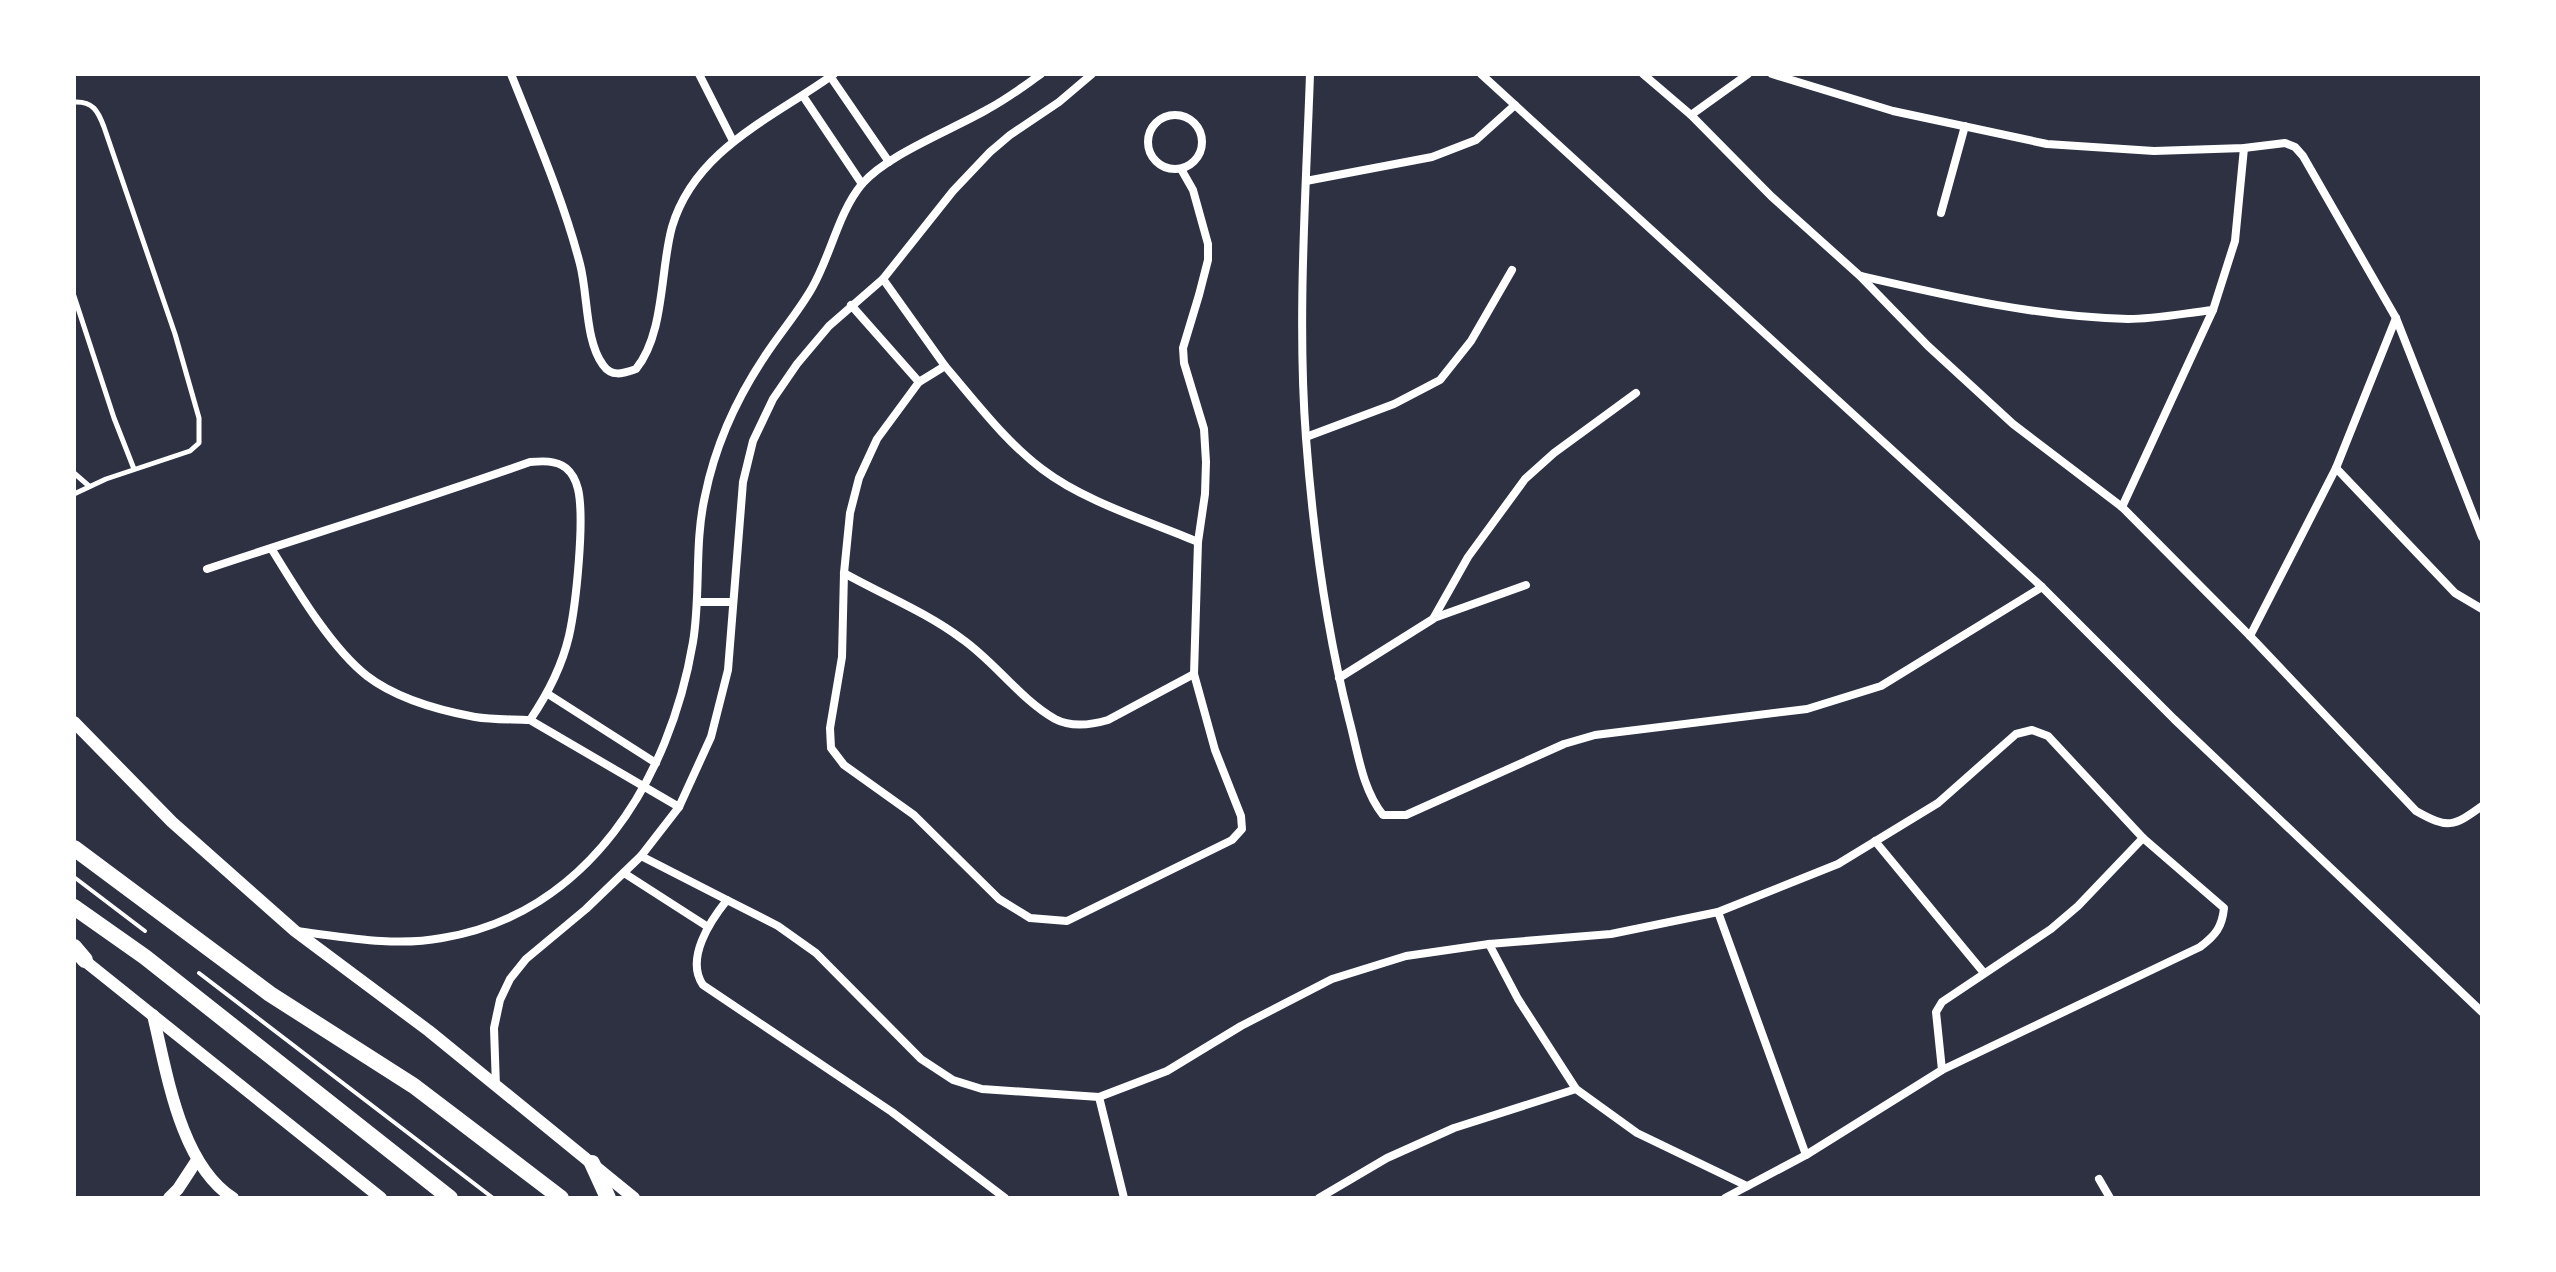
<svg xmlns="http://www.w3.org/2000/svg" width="2556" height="1272" viewBox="0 0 2556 1272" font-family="Jost,sans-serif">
<rect width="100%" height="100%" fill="#2d3142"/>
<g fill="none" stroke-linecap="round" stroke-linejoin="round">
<g stroke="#fff" stroke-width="4">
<polyline points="74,877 145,931"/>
<polyline points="199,973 493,1198"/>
</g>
<g stroke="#fff" stroke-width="5">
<path d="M74,102C93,101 98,111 104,127L175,334L199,418V443L190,451L106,479L74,494"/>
<polyline points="74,296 114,418 134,469"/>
<polyline points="74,473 89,486"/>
</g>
<g stroke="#fff" stroke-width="8">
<path d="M511,74C536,137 563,199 580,264C588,294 585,341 603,365C612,378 624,373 636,369C665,333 660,270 672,227C695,149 773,118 834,74"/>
<polyline points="699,74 733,141"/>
<path d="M1310,74C1306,192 1297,320 1306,438C1313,532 1326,628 1349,719C1358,752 1362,789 1383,815H1406L1564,744L1595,735L1807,709L1881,686L2042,587"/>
<polyline points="1481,74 2042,587 2174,719 2482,1012"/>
<polyline points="1643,74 1691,115"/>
<path d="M1748,74L1691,115L1771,196L1860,276L1928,346L2013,424L2122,507L2250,636L2416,811C2448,829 2453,827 2482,806"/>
<polyline points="1772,74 1893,111 2047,144 2154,151 2244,148 2285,143 2295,147 2303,156 2396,318 2482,537"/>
<polyline points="830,76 889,162"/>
<polyline points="803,96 862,184"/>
<circle cx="1175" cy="142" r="27"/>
<path d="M1181,169L1193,190L1208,244V260L1199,295L1183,348L1184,363L1204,429L1206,462L1205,494L1198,542L1194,674L1215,750L1241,816L1242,829L1232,840L1067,921L1030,918L999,899L914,815L844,765L831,748L830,728L842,657L844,573L850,513L859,478L877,439L919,382L945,366C976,402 1005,441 1042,469C1085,502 1149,521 1198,542"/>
<polyline points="1306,181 1432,157 1476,140 1515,105"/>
<polyline points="1941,213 1965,126"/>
<path d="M1861,276C1948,296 2037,317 2128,319C2156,319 2185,313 2213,310L2235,241L2244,148"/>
<polyline points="883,279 945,366"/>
<polyline points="851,305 919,382"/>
<polyline points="1306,437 1394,404 1440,380 1471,341 1512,270"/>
<polyline points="2336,468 2455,593 2482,609"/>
<polyline points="2122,507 2213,310"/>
<path d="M207,569C315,533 423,500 530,462C542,461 556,460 566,468C572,473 576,481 578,489C585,519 576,605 569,636C562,666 547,695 530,720C512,719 493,720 475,717C437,710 397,699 367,676C331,648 295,587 271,548"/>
<path d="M844,573C883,595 926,612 962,639C995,662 1020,699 1055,719C1072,728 1091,725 1108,720L1194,674"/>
<polyline points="697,602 732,602"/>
<polyline points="1434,618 1526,585"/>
<polyline points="2250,636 2336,468 2396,318"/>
<polyline points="1339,678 1433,619 1468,557 1525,479 1554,453 1636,393"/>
<polyline points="548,694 656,763"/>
<polyline points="530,720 679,807"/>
<polyline points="1875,841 1984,973"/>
<polyline points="641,856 727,900"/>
<polyline points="624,873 708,927"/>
<polyline points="1718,912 1806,1155"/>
<path d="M296,931C344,937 394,947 442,938C588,914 670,779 693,642C701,594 694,544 705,496C715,446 737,398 765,356C780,333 799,311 812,288C831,255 838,213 862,184C888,154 952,130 988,109C1007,99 1024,86 1041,74"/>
<polyline points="1489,944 1518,999 1576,1089 1637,1133 1747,1186"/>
<polyline points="1942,1070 1936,1012 1942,1002 2051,929 2078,906 2143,838"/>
<polyline points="496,1087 494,1028 500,1000 510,979 526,959 586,909 641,856 679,807 711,737 728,670 743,482 753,441 773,399 797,364 829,326 883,279 953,191 990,152 1010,135 1059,102 1092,74"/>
<polyline points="1099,1097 1124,1198"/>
<polyline points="2099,1179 2110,1198"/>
<path d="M1005,1198L892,1112L703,985C685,959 710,921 727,900L778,926L816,953L921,1059L953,1080L982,1089L1099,1097L1167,1071L1241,1026L1332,979L1406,956L1489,944L1611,934L1718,912L1838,864L1938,803L2016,734L2032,730L2048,736L2143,838L2224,908C2222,927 2216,935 2200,947L1942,1070L1806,1155L1725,1198"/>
<polyline points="1319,1198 1387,1158 1454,1128 1576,1089"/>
</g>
<g stroke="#fff" stroke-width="12">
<polyline points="74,722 172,822 295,931 429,1031 634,1198"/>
<polyline points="80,957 381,1198"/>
<path d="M153,1015C167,1073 180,1164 233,1198"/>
<polyline points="169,1198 178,1189 197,1160"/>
</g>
<g stroke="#fff" stroke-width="16">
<polyline points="74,848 270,994 414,1086 561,1198"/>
<polyline points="74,907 145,957 450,1198"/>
<polyline points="74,947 85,960"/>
<polyline points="592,1163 608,1198"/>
</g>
</g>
<rect width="2556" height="1272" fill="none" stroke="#ffffff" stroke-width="152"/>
</svg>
